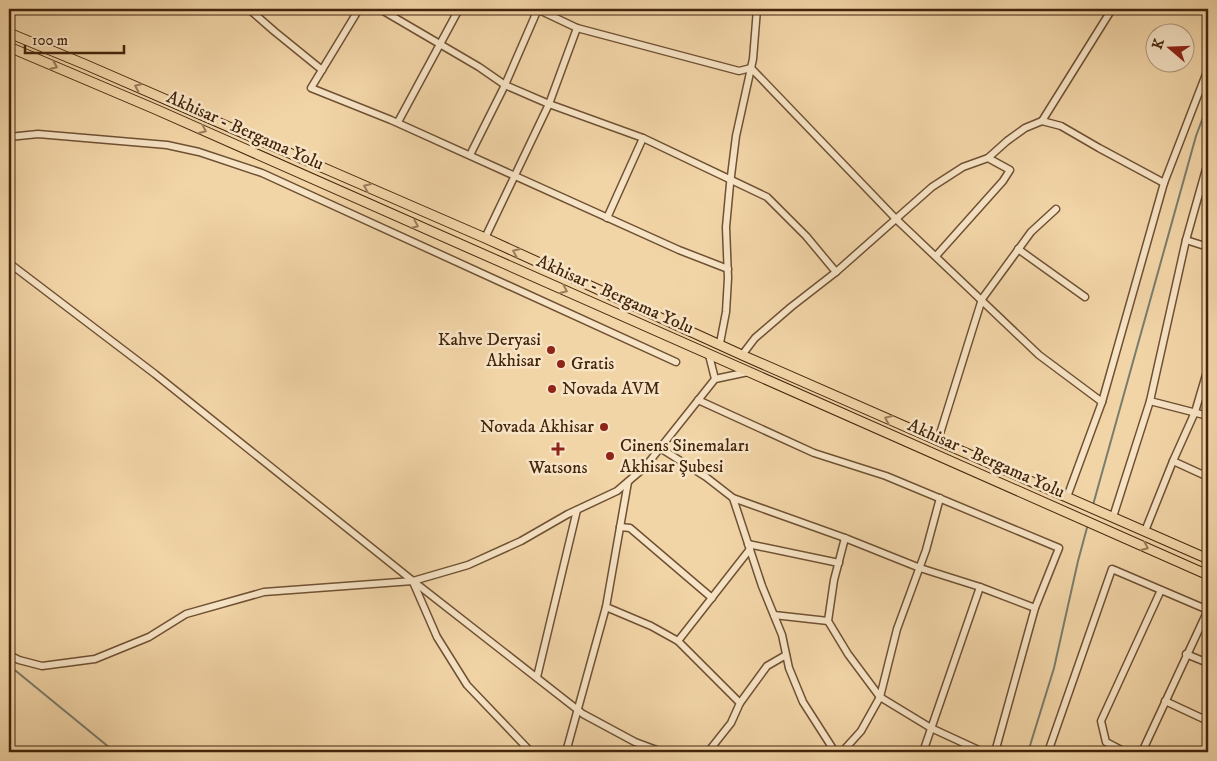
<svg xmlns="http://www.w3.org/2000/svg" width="1217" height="761" viewBox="0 0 1217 761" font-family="'IM FELL DW Pica',serif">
<rect width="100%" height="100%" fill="#f2d5a7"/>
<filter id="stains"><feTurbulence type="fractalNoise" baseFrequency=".004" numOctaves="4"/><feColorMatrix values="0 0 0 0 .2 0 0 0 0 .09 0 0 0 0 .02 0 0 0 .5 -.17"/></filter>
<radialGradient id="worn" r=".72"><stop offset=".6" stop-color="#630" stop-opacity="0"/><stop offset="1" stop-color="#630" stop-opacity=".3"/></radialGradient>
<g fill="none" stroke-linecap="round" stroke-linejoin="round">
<g stroke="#797d6e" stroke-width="2">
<polyline points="1093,505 1196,136 1208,104"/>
<polyline points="9,669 16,671 110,748 111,752"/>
<polyline points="1028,752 1054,668 1078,561 1088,524"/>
</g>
<defs>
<g id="minor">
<polyline points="249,9 274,31 322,70"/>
<polyline points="359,9 311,88 391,120 679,250 728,269"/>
<polyline points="380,9 479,67 505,85 549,104 643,138 767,197 806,236 836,272"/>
<polyline points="537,9 577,28 739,71 751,68 896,219 1039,355 1102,402"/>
<polyline points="1042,121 1112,9"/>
<polyline points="398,122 459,9"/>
<polyline points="9,137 38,134 167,145 199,152 262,173 676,362"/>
<polyline points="470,155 505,85 538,9"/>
<polyline points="607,218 643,138"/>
<polyline points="485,238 549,104 577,28"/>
<polyline points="1186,240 1208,247"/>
<polyline points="1018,249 1085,297"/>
<polyline points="936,256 1003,181 1010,170 988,158"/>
<polyline points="9,263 155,374 413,581 583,714 635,742 662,752"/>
<polyline points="720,343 726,312 728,278 726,227 730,184 736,136 753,59 757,9"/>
<polyline points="709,355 715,379"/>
<polyline points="742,355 755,338 791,307 836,272 932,187 963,167 988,158 1007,141 1025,128 1042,121 1061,126 1099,148 1164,183"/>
<polyline points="698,400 814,453 886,476 1059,548 1035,608 995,752"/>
<polyline points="1150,401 1208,416"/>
<polyline points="938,440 982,299 1031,232 1056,209"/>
<polyline points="660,448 706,477 733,498 762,586 782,635 789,668 803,702 835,752"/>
<polyline points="1173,461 1208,477"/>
<polyline points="1067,497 1102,402 1164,183 1208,69"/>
<polyline points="733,498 845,538 920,568 980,587 1035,608"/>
<polyline points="1113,517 1150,401 1186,240 1208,162"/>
<polyline points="620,527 630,528 712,598"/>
<polyline points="1145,531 1173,461 1195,412 1208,368"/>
<polyline points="845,538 834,580 828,621 848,654 880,697 931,728 983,752"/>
<polyline points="748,544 839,563"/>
<polyline points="413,582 437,637 467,685 531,752"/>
<polyline points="606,607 651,626 678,641 740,703 731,723 708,752"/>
<polyline points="774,615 828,621"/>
<polyline points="678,641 750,549"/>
<polyline points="1186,654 1208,663"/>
<polyline points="9,655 19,660 42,666 95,659 149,637 186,614 264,592 413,581 468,565 521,541 568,514 617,491 645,467 715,379 748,372"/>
<polyline points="537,677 577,510"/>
<polyline points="1165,701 1208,721"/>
<polyline points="740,703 767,666 786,655"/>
<polyline points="566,752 606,607 628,482"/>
<polyline points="842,752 861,731 880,697 897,629 926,550 940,498"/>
<polyline points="923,752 980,587"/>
<polyline points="1048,752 1112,569 1208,610"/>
<polyline points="1125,752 1106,742 1101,721 1161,590"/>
<polyline points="1142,752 1208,610"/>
</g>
<g id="major">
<polyline points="9,33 84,64 485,238 742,355 1208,559"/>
<polyline points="9,47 155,109 1208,575"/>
</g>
</defs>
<use href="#minor" stroke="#6f5133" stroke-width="9"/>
<use href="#major" stroke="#43250c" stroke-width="11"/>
<use href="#minor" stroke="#f7e4c6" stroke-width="6"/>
<use href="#major" stroke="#f2d5a7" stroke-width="9"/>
</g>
<defs><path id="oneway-chevron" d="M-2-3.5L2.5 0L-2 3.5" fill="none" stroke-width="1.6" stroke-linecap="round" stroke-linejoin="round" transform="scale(1.25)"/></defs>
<g stroke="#9a7d5a">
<use href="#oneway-chevron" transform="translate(54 66) rotate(23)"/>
<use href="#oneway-chevron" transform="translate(138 87) rotate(-156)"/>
<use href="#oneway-chevron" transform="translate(203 130) rotate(24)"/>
<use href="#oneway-chevron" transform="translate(367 187) rotate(-156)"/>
<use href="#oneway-chevron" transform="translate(415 225) rotate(24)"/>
<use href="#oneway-chevron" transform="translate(516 252) rotate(-156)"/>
<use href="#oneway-chevron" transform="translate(564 290) rotate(24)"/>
<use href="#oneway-chevron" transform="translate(888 419) rotate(-156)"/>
<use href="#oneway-chevron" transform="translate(1145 547) rotate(24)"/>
</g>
<g fill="#8f2418" stroke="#f7e4c6" stroke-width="2">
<circle cx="551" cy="350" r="5"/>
<circle cx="561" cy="364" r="5"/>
<circle cx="552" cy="389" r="5"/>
<circle cx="604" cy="427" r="5"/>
<path d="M555.5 441.5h5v5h5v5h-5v5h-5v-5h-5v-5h5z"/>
<circle cx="610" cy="456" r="5"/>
</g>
<g text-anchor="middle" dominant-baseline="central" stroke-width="5" stroke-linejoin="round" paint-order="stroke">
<g font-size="18" fill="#43250c" stroke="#f7e4c6">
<text transform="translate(245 131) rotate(24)">Akhisar - Bergama Yolu</text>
<text transform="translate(615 295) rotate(24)">Akhisar - Bergama Yolu</text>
<text transform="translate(986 459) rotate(24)">Akhisar - Bergama Yolu</text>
</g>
<g font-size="18" fill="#43250c" stroke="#f7e4c6" text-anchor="start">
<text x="541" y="340" text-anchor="end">Kahve Deryasi<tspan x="541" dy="21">Akhisar</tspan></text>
<text x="571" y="364">Gratis</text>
<text x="562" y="389">Novada AVM</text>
<text x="594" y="427" text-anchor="end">Novada Akhisar</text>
<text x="620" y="446">Cinens Sinemaları<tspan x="620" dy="21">Akhisar Şubesi</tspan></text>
<text x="558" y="468" text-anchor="middle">Watsons</text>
</g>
</g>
<rect width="1217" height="761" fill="none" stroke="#f2d5a7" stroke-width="30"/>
<rect x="10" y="10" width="1197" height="741" fill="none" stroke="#43250c" stroke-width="2.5"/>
<rect x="15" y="15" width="1187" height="731" fill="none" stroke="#43250c"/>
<g transform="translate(1170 48) rotate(289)"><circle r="24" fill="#f7e4c6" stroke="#af987c"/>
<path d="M0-4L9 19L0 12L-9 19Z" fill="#8f2418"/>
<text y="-8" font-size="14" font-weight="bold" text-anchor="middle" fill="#43250c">K</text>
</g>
<path d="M25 45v8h99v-8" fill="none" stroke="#43250c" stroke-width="2.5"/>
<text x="32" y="45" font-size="15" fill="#43250c" stroke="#f7e4c6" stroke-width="4" paint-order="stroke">100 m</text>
<rect width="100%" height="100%" filter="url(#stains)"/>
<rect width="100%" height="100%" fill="url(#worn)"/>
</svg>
